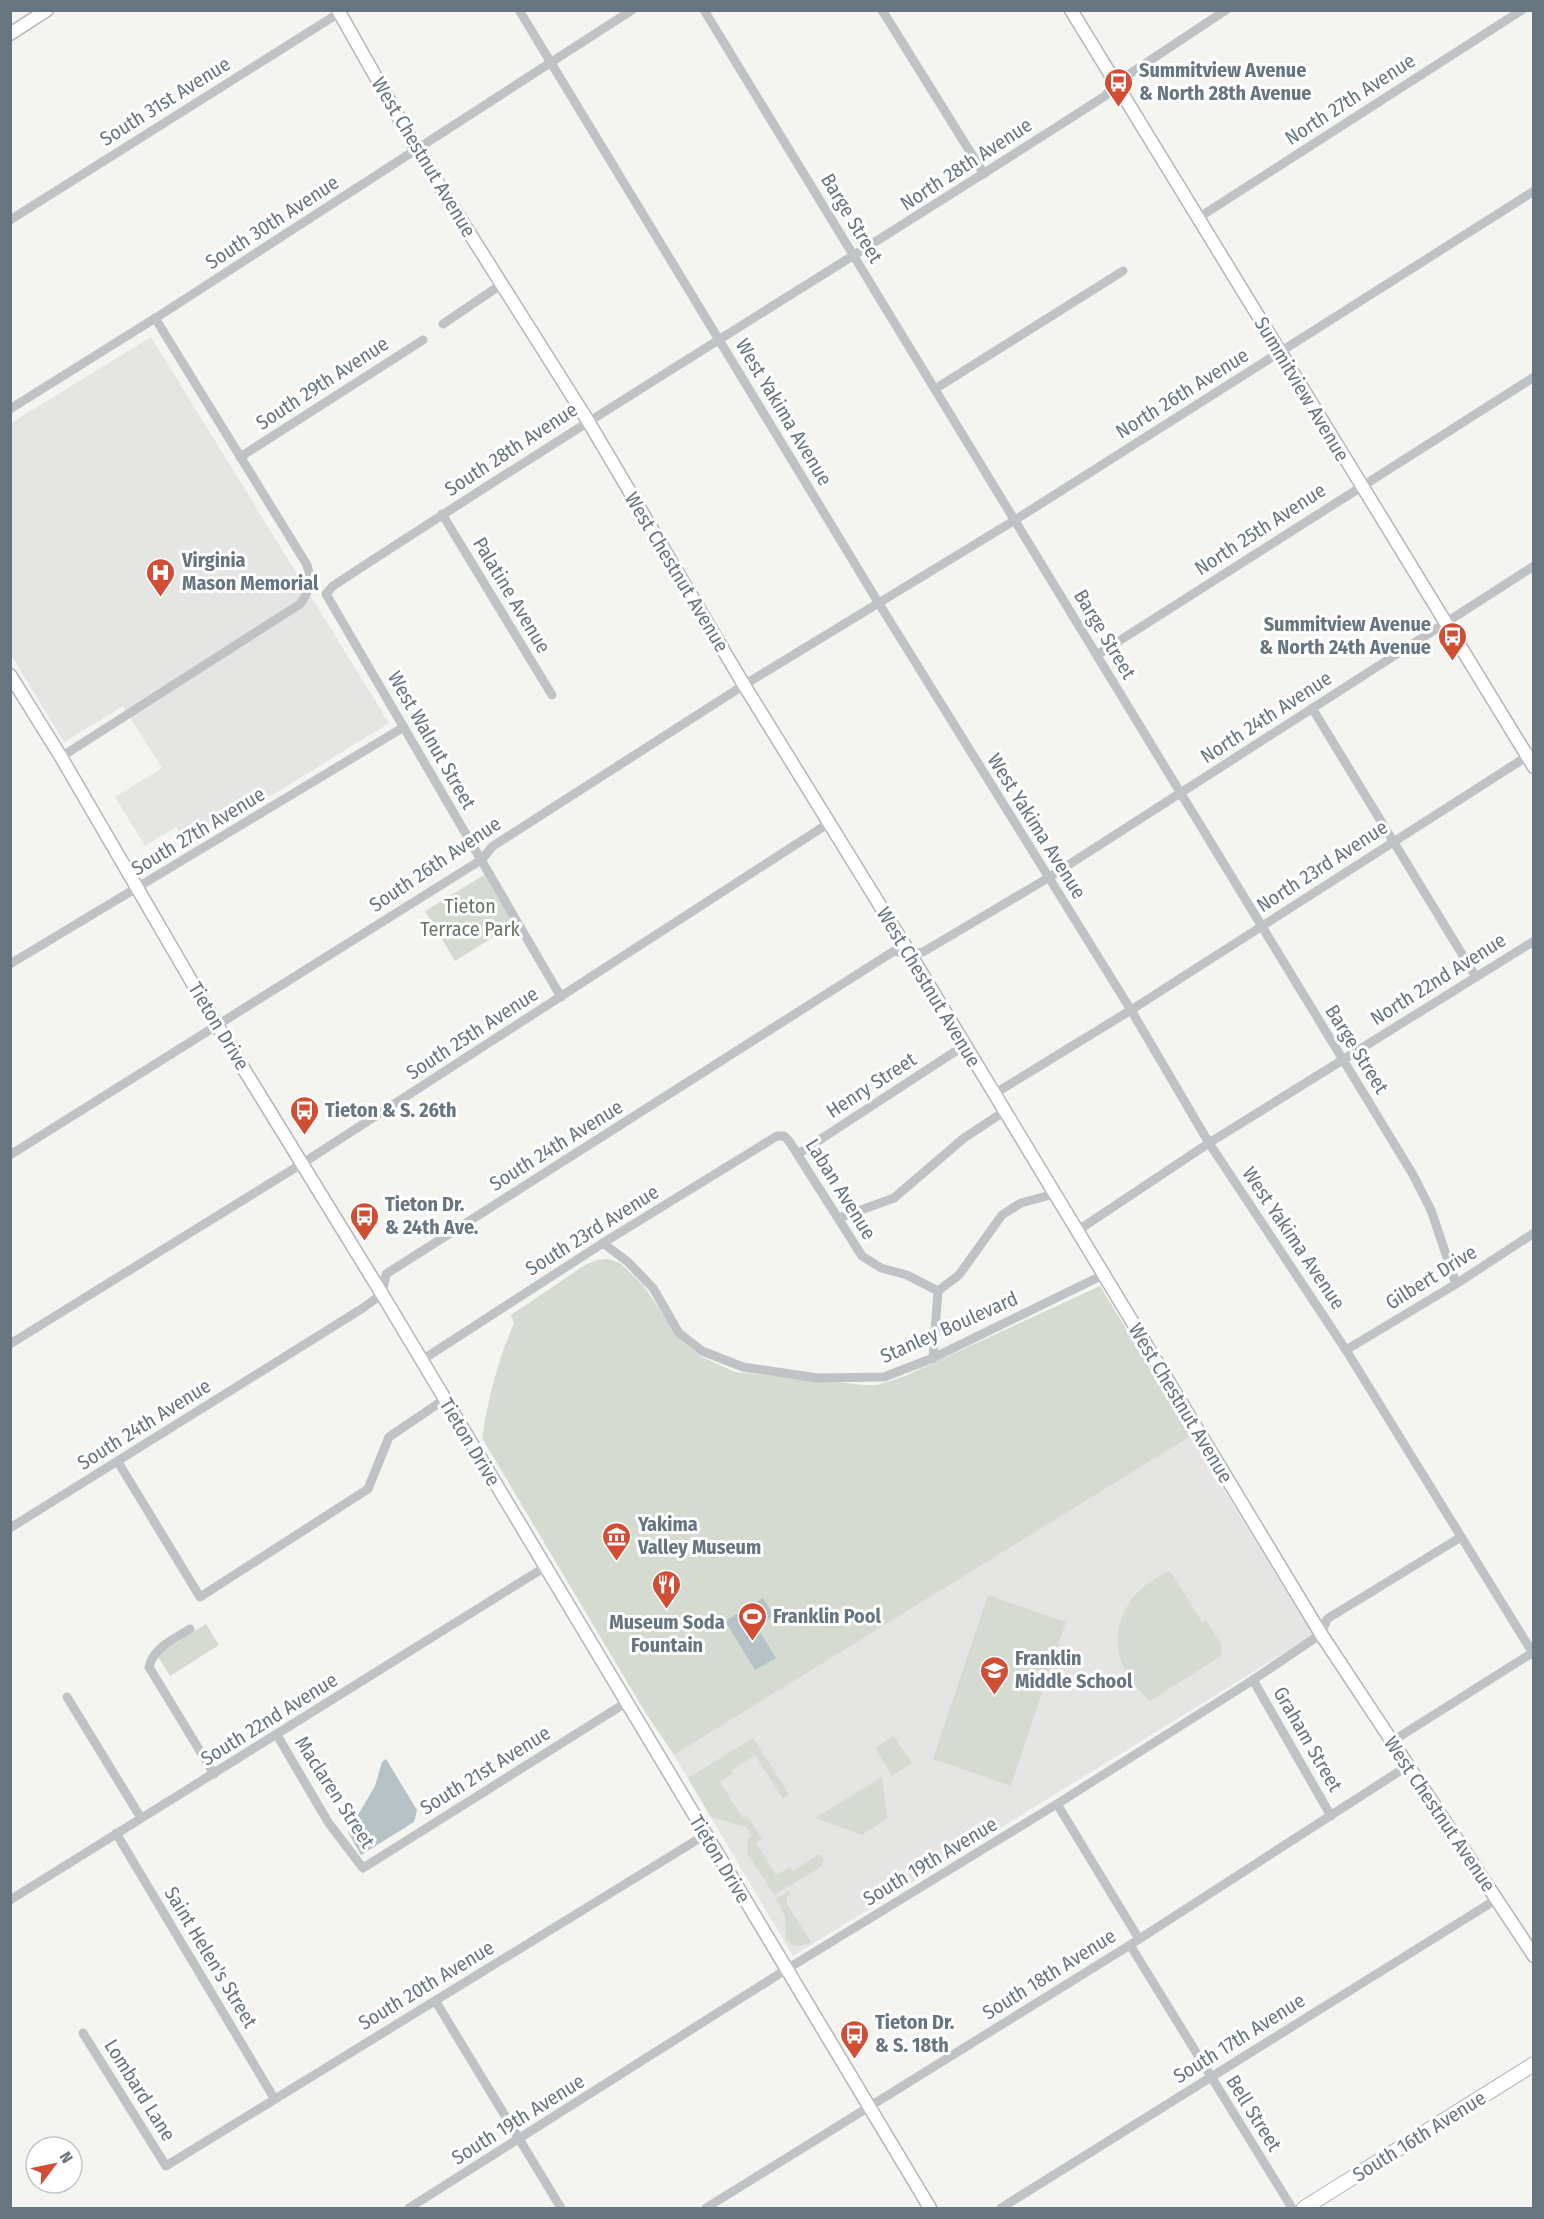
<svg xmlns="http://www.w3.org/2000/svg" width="1544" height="2219" viewBox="0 0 1544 2219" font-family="'Fira Sans Condensed',sans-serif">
<rect width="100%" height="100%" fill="#f4f4f1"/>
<g fill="#e5e5e4">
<polygon points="151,337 389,723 188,847 176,827 145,846 115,797 162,768 123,706 64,742 11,655 11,423"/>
<polygon points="1191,1436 1313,1635 793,1956 674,1755"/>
</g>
<g fill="#d6dbd2">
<polygon points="484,875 514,924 455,961 425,911"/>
<path d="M608,1259L620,1263L643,1285L681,1341L702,1357L735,1372L865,1385H877L905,1376L1100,1286L1191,1436L674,1755L645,1712L482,1438C488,1399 498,1359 514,1323L511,1315L585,1265L597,1260Z"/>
<path d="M1170,1571L1202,1622L1206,1620L1222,1646L1221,1656L1150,1701C1141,1692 1132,1684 1126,1673C1104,1630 1129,1587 1170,1571Z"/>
<polygon points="988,1595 1066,1622 1011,1786 933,1759"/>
<polygon points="206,1624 219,1645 170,1676 157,1655"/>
<polygon points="894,1736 912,1763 892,1776 875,1748"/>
<polygon points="753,1738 789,1794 783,1799 755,1755 732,1770 733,1773 720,1782 743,1818 747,1815 762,1839 756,1843 776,1875 790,1867 793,1871 819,1854 824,1859 821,1867 774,1895 747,1853 748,1839 752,1835 746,1827 711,1817 688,1778"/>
<polygon points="882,1777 887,1816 886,1819 862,1835 815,1818"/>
<path d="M790,1891L787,1897V1904L811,1942C801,1947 794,1948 786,1939L785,1917L776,1899Z"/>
</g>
<g fill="#b6c2c5">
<polygon points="763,1598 774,1616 757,1627 776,1658 755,1670 725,1621"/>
<polygon points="386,1759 417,1810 414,1822 361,1855 348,1832 375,1786 382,1762"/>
</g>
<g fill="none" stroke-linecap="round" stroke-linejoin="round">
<defs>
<g id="secondary">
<polyline points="338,10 417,150 588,421 744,685 910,954 1321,1634 1534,1956"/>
<polyline points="1071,10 1534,767"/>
<polyline points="10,34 47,10"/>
<polyline points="10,675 61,757 218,1027 382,1294 930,2208"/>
</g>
<polyline id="primary" points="1304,2208 1534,2064"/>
</defs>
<use href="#secondary" stroke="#b2b7ba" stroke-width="15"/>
<use href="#primary" stroke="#b1b5b8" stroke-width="16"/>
<g stroke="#c0c3c6" stroke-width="9">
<polyline points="519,10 878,602 1131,1010 1209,1143 1346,1350 1534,1655"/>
<polyline points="704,10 1412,1173 1431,1210 1456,1284"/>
<polyline points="882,10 984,174"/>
<polyline points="1198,218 1522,10"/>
<polyline points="10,220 339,13"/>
<polyline points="443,324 502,284"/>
<polyline points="935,389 1123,271"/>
<polyline points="10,409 165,312 632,10"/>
<polyline points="240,457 423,340"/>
<polyline points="442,514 552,695"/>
<polyline points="1097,655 1534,377"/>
<polyline points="1312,708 1476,977"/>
<path d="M61,757L300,604C310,591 312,580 307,565L155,318"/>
<polyline points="10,964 404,727"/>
<path d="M561,997L326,594L333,586C588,418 849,261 1105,96L1116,83L1226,10"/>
<polyline points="994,1094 1131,1010 1534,752"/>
<polyline points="798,1154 965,1045"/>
<polyline points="10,1155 481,860 493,846 744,685 1015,520 1534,191"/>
<polyline points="839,1218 894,1198 964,1138 1005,1111"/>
<polyline points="1077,1231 1209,1143 1534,941"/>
<polyline points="603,1243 628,1262 653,1288 679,1333 702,1351 743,1367 818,1378 884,1377 933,1358 1103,1275"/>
<polyline points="938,1291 959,1275 1002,1215 1021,1203 1054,1194"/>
<polyline points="10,1344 303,1163 829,823"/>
<polyline points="1346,1350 1456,1284 1534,1233"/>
<polyline points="422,1360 603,1243 777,1136 784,1136 789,1141 862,1256 881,1268 907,1275 938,1291 933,1358"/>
<polyline points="118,1462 200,1597 368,1489 389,1437 445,1399"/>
<polyline points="10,1528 363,1308 382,1294 386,1274 894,951 910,954 923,952 1048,878 1534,566"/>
<path d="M190,1629C174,1639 153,1648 149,1667L214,1774"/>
<polyline points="1253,1680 1331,1816"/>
<polyline points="67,1697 141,1818"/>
<polyline points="277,1735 328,1822 363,1868 627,1702"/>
<polyline points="1391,1742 1532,1653"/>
<polyline points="1057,1804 1139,1939"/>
<polyline points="116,1833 274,2098"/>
<polyline points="10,1900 545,1567"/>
<polyline points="1130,1945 1292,2208"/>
<polyline points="436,2002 561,2208"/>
<polyline points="83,2033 166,2166 705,1835"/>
<polyline points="409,2208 787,1969 1057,1804 1253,1680 1321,1634 1327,1619 1461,1537"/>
<polyline points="706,2208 1130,1945 1409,1765"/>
<polyline points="1001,2208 1497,1899"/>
</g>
<use href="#secondary" stroke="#fff" stroke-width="12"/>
<use href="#primary" stroke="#fff" stroke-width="14"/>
</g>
<defs>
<symbol id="bus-pin" viewBox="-11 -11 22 30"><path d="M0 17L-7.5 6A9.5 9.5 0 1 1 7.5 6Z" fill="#d14d33" stroke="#fff"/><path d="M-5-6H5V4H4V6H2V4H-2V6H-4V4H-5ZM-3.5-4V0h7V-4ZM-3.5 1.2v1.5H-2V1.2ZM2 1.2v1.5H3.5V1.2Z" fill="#fff"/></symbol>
<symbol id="hospital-pin" viewBox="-11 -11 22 30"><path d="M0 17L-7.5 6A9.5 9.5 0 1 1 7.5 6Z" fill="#d14d33" stroke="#fff"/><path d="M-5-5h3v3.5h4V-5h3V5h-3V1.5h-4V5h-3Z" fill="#fff"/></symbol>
<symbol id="museum-pin" viewBox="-11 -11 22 30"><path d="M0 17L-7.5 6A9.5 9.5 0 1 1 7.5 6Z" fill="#d14d33" stroke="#fff"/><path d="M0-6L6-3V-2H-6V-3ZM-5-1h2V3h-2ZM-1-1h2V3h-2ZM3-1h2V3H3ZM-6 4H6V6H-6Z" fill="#fff"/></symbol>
<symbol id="restaurant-pin" viewBox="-11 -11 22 30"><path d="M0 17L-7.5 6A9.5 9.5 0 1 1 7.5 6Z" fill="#d14d33" stroke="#fff"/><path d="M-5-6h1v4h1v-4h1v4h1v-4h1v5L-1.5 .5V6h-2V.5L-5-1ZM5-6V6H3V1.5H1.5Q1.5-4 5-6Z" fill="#fff"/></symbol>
<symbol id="stadium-pin" viewBox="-11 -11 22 30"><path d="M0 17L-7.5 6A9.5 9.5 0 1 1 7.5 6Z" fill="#d14d33" stroke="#fff"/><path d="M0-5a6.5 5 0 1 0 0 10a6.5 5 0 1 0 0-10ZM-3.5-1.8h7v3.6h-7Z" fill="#fff"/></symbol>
<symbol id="school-pin" viewBox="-11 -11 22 30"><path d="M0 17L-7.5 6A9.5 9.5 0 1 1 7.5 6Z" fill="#d14d33" stroke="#fff"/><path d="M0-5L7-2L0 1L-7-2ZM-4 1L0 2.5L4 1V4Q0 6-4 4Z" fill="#fff"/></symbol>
</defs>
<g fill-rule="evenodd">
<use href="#bus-pin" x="1102" y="66" width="33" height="45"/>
<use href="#hospital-pin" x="144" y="556" width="33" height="45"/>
<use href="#bus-pin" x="1436" y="620" width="33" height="45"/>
<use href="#bus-pin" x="288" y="1094" width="33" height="45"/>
<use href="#bus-pin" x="348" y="1200" width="33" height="45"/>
<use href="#museum-pin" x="600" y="1520" width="33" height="45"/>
<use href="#restaurant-pin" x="650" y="1568" width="33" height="45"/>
<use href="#stadium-pin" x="736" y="1600" width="33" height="45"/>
<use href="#school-pin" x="978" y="1654" width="33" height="45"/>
<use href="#bus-pin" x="838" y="2018" width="33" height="45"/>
</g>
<g text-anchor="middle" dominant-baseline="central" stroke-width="6" stroke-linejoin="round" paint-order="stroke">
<g font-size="20" font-weight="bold" fill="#66757f" stroke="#fff" text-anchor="start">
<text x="1139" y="70">Summitview Avenue<tspan x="1139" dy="23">&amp; North 28th Avenue</tspan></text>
<text x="182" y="560">Virginia<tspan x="182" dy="23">Mason Memorial</tspan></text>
<text x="1431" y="624" text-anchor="end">Summitview Avenue<tspan x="1431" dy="23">&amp; North 24th Avenue</tspan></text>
<text x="325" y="1110">Tieton &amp; S. 26th</text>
<text x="385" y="1204">Tieton Dr.<tspan x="385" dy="23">&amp; 24th Ave.</tspan></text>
<text x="638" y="1524">Yakima<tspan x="638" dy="23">Valley Museum</tspan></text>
<text x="773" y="1616">Franklin Pool</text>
<text x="667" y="1622" text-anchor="middle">Museum Soda<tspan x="667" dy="23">Fountain</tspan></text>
<text x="1015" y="1658">Franklin<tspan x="1015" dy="23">Middle School</tspan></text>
<text x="875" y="2022">Tieton Dr.<tspan x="875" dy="23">&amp; S. 18th</tspan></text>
</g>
<g font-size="20" fill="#66757f" stroke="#fff">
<text transform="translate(1350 99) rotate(-33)">North 27th Avenue</text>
<text transform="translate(165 101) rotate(-32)">South 31st Avenue</text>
<text transform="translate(424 157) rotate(59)">West Chestnut Avenue</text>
<text transform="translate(966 164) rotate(-33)">North 28th Avenue</text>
<text transform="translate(852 218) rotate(59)">Barge Street</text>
<text transform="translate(272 222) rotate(-33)">South 30th Avenue</text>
<text transform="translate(322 383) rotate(-33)">South 29th Avenue</text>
<text transform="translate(1302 389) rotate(59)">Summitview Avenue</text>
<text transform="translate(1182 393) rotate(-32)">North 26th Avenue</text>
<text transform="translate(784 412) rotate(59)">West Yakima Avenue</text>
<text transform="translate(511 449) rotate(-33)">South 28th Avenue</text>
<text transform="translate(1260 529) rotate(-33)">North 25th Avenue</text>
<text transform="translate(677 572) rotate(59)">West Chestnut Avenue</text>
<text transform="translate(512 595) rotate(59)">Palatine Avenue</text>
<text transform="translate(1105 634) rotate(59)">Barge Street</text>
<text transform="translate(1266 717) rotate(-33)">North 24th Avenue</text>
<text transform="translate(432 740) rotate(60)">West Walnut Street</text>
<text transform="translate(1037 826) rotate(58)">West Yakima Avenue</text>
<text transform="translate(198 831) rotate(-31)">South 27th Avenue</text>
<text transform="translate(435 864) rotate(-34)">South 26th Avenue</text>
<text transform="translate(1322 866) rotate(-33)">North 23rd Avenue</text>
<text transform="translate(1438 979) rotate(-32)">North 22nd Avenue</text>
<text transform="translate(929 987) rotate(59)">West Chestnut Avenue</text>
<text transform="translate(219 1026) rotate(59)">Tieton Drive</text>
<text transform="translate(472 1033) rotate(-33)">South 25th Avenue</text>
<text transform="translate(1357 1049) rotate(58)">Barge Street</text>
<text transform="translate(871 1085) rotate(-33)">Henry Street</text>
<text transform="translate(556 1145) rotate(-32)">South 24th Avenue</text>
<text transform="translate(841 1189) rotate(58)">Laban Avenue</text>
<text transform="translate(592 1230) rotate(-32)">South 23rd Avenue</text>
<text transform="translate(1294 1238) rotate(56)">West Yakima Avenue</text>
<text transform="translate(1431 1277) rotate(-32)">Gilbert Drive</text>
<text transform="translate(949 1327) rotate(-24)">Stanley Boulevard</text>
<text transform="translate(1181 1403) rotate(59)">West Chestnut Avenue</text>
<text transform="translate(144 1424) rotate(-32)">South 24th Avenue</text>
<text transform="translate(470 1442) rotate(59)">Tieton Drive</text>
<text transform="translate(269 1719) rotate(-32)">South 22nd Avenue</text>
<text transform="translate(1308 1739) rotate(60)">Graham Street</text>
<text transform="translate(485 1770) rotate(-32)">South 21st Avenue</text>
<text transform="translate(335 1792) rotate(57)">Maclaren Street</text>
<text transform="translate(1440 1814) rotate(56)">West Chestnut Avenue</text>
<text transform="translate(720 1859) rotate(59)">Tieton Drive</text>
<text transform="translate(930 1861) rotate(-31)">South 19th Avenue</text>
<text transform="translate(211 1957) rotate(59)">Saint Helen's Street</text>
<text transform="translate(1049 1974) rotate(-32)">South 18th Avenue</text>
<text transform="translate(426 1985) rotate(-31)">South 20th Avenue</text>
<text transform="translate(1239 2038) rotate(-32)">South 17th Avenue</text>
<text transform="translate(140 2090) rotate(58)">Lombard Lane</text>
<text transform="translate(1254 2113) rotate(58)">Bell Street</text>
<text transform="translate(518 2119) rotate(-32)">South 19th Avenue</text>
<text transform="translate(1419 2136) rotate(-32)">South 16th Avenue</text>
</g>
<g font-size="20" fill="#697764" stroke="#fff">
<text x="470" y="906">Tieton<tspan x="470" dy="23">Terrace Park</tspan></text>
</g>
</g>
<rect width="1544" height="2219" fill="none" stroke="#66757f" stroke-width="24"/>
<g transform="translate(54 2165) rotate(58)"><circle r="28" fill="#ffffff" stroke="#c2c8cc" stroke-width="1.5"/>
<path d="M0-4.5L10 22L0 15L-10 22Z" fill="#d14d33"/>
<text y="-9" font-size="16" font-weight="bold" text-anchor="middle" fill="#66757f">N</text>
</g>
</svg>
